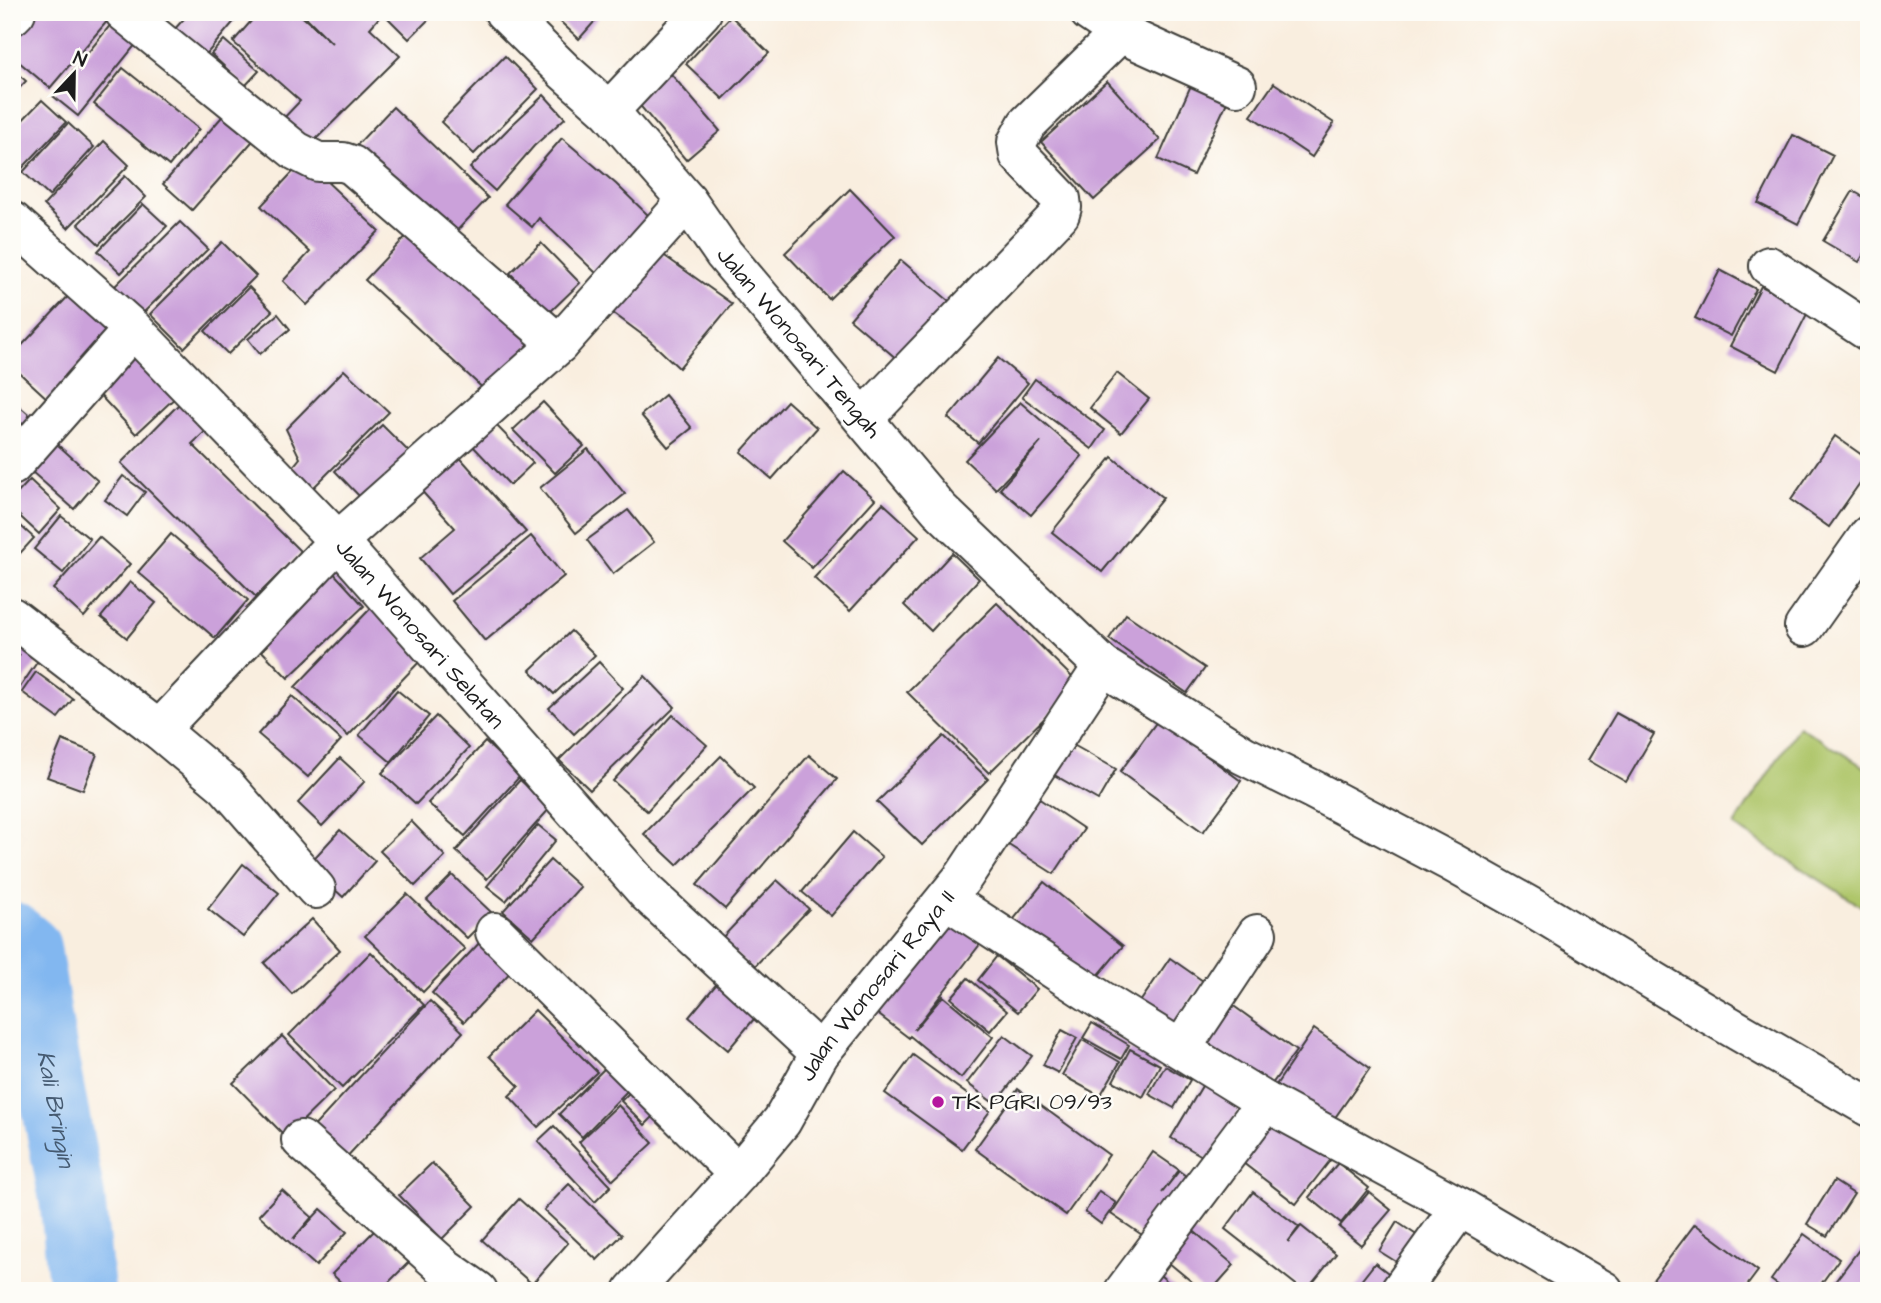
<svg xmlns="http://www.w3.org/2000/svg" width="1881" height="1303" viewBox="0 0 1881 1303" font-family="'Architects Daughter',sans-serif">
<rect width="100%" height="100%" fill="#fdfcf7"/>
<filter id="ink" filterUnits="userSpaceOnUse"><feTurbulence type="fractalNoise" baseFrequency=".0143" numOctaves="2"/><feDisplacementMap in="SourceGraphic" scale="14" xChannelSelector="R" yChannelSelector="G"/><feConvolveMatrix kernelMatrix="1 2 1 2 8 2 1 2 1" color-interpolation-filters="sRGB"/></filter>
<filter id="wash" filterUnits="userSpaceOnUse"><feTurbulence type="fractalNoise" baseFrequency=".00686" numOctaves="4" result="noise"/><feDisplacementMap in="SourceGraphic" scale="28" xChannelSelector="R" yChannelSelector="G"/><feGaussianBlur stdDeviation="1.57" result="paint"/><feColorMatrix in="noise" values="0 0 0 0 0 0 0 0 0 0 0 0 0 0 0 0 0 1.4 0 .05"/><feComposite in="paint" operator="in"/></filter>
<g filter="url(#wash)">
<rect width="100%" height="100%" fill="#f9eedf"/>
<polygon fill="#afc66b" stroke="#667144" stroke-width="2" points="1799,726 1869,770 1869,911 1734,826"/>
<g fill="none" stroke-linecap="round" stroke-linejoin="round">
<path stroke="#82b7f0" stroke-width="66" id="s1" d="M12,935L28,948L46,1061L72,1198L82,1291"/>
</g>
<g id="blocks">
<g fill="#cba1da">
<polygon points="30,12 115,12 50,88 12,56 12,33"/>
<polygon points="190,12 242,12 204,57 173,31"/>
<polygon points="259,12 297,12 332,43 306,17 310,12 436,12 409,39 383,13 370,28 400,56 307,148 280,122 300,101 233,42"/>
<polygon points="550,12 603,12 579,39"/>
<polygon points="120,13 145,33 78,116 53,96"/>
<polygon points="731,16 769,53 723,99 686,64"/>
<polygon points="224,40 259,71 245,86 211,54"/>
<polygon points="505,56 538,89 474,154 441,122"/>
<polygon points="665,67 720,131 686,160 631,95"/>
<polygon points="123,68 199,129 169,166 94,104"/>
<polygon points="12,69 26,81 12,96"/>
<polygon points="1107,81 1160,140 1094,200 1041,142"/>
<polygon points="1192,83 1228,100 1193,175 1158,159"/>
<polygon points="1274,83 1334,123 1312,157 1251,116"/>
<polygon points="544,95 565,118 534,146 495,191 470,168 513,124"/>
<polygon points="42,100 66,122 12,179 12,131"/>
<polygon points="393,107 488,198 449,239 354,148"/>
<polygon points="228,110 258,135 192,210 163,184"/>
<polygon points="68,123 94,147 49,196 23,172"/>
<polygon points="1793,135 1833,155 1798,224 1758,203"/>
<polygon points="562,138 616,184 651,218 597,274 539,218 532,227 505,204"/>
<polygon points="104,141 129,165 68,228 44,205"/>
<polygon points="304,160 379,231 307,305 283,281 310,252 261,206"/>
<polygon points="125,176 146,197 99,244 78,224"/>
<polygon points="850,189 895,236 829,299 785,253"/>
<polygon points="1853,191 1869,200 1869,246 1859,262 1823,241"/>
<polygon points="143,204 167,226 121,273 98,251"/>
<polygon points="180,222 208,249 142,314 114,287"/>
<polygon points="409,233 541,334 487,392 365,280"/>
<polygon points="222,242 256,276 184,348 150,314"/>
<polygon points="541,243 580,283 549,313 510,273"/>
<polygon points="655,249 732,304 679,368 648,339 609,310"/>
<polygon points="901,260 955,306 904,365 850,319"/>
<polygon points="1720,270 1756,289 1731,336 1695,318"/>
<polygon points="1761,286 1809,310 1778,371 1730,346"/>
<polygon points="249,287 272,311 228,354 205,331"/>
<polygon points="74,290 116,328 49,400 12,366 12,356"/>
<polygon points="278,314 290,329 260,354 248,339"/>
<polygon points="136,351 178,395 136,434 95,390"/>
<polygon points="998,358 1028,383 978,443 948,418"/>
<polygon points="344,370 389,412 308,493 288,473 300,458 286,429"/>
<polygon points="1117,373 1149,399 1121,433 1090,408"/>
<polygon points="1035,379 1105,430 1092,449 1022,397"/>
<polygon points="665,395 692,428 668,447 641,415"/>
<polygon points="12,400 38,422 12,451"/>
<polygon points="182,401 209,428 192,444 301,552 256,597 121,463"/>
<polygon points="787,401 817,428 772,479 741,452"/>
<polygon points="543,402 584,446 555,473 513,430"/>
<polygon points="1020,402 1082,456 1031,515 1000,489 1041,442 996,489 965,460"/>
<polygon points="494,423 533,463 510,485 471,444"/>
<polygon points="382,425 410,453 363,500 335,471"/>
<polygon points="48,436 98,481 74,509 23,464"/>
<polygon points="1835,436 1869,460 1869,470 1829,527 1791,500"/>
<polygon points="588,449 625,494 576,533 540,488"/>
<polygon points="456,453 526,532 450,594 420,558 455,528 418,487"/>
<polygon points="1112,457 1163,498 1102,572 1052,532"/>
<polygon points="844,471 875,499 812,568 782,541"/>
<polygon points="123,476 145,492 127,516 105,500"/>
<polygon points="30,480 61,509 39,534 12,509 12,499"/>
<polygon points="883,503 919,536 850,611 814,578"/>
<polygon points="628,510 654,542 613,574 587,540"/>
<polygon points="61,516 90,539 63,573 34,549"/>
<polygon points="12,518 34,538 12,562"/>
<polygon points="171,534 248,600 215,638 138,572"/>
<polygon points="531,536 564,576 485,641 452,601"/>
<polygon points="99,537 130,564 84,617 53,589"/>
<polygon points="952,553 979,579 931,631 904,605"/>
<polygon points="330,569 364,606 288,678 253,642"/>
<polygon points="130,582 156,603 127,638 101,617"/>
<polygon points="997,603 1079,684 989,773 907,692"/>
<polygon points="371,608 423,658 348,736 295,687"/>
<polygon points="1126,614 1205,668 1187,693 1109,639"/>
<polygon points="571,631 595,655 554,694 530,670"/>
<polygon points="12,635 42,655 12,699 12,665 20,654 12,663"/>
<polygon points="599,662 623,688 574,734 549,708"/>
<polygon points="36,672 73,699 58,718 22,692"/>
<polygon points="645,676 675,707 590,790 559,760"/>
<polygon points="397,690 429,716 391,762 359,735"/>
<polygon points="292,696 341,740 308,777 258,734"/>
<polygon points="1616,713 1654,734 1626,782 1588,760"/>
<polygon points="673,715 707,745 647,811 613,781"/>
<polygon points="436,716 469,748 416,804 382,773"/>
<polygon points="1158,720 1241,781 1203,832 1120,772"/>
<polygon points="944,736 988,779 922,845 877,802"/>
<polygon points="62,740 97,754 83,790 47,777"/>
<polygon points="485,742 521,775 465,836 428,803"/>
<polygon points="1068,742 1116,769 1098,800 1051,773"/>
<polygon points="809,755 837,779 725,909 697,885"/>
<polygon points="721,756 754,788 677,865 644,834"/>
<polygon points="340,758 365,781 322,826 298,803"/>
<polygon points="520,780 551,807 487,879 456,851"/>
<polygon points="1038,798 1084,829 1054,874 1007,844"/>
<polygon points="411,821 445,856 415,886 380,851"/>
<polygon points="538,825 556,840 506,901 487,886"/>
<polygon points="340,830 375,861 343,897 308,865"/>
<polygon points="853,832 882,857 831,916 802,892"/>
<polygon points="550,860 580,887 533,938 503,911"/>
<polygon points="243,864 279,893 243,937 208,909"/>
<polygon points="452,875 492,913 467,938 427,900"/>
<polygon points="777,880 809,909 752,969 720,940"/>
<polygon points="1044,882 1123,946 1087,989 1009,925"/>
<polygon points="407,894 465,949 423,992 365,936"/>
<polygon points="948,917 981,943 914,1030 943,996 993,1037 961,1078 910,1036 909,1038 875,1012"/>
<polygon points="312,919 340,950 292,994 264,963"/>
<polygon points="484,938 515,967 464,1022 432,993"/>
<polygon points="371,952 424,1005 342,1088 289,1035"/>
<polygon points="997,956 1037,989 1018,1012 978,980"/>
<polygon points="1170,958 1203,981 1170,1031 1136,1008"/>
<polygon points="968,978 1007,1011 990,1031 951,998"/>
<polygon points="720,980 759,1013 728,1050 689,1017"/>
<polygon points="1224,999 1296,1051 1266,1092 1194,1040"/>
<polygon points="430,1001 463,1032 342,1162 308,1133"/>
<polygon points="535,1010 597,1072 538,1127 509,1096 519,1086 489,1056"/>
<polygon points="1092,1023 1129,1045 1121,1059 1083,1038"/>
<polygon points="1314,1029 1370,1068 1329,1126 1274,1088"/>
<polygon points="1062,1030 1077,1038 1058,1073 1043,1065"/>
<polygon points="1004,1035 1032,1056 995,1104 967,1083"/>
<polygon points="282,1036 334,1090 286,1137 233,1083"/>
<polygon points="1082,1040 1120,1062 1100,1096 1062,1075"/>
<polygon points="1130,1049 1160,1065 1143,1097 1113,1081"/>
<polygon points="913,1055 990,1111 962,1149 885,1093"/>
<polygon points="611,1062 633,1085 582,1137 559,1114"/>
<polygon points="1165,1066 1190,1080 1174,1108 1149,1094"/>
<polygon points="1205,1081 1243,1104 1209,1160 1171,1138"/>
<polygon points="635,1087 659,1111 645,1125 621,1101"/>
<polygon points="1018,1089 1109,1155 1066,1215 975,1149"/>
<polygon points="618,1105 653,1143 613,1180 579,1142"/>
<polygon points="1274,1113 1332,1158 1296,1204 1238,1159"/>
<polygon points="554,1126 611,1186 595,1202 538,1141"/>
<polygon points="1153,1152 1179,1170 1162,1193 1179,1171 1197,1184 1154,1243 1111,1214"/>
<polygon points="432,1163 475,1206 442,1239 399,1195"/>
<polygon points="1338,1163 1369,1188 1341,1223 1309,1197"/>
<polygon points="1834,1181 1854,1194 1827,1236 1807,1224"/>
<polygon points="569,1184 622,1235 597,1260 544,1210"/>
<polygon points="282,1190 312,1217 293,1239 321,1209 347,1232 316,1266 259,1215"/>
<polygon points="1099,1191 1116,1203 1101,1224 1085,1212"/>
<polygon points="1253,1192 1299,1227 1288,1242 1301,1226 1336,1254 1306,1291 1304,1291 1225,1229"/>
<polygon points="1369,1192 1391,1210 1361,1245 1339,1227"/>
<polygon points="519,1199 568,1243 532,1284 482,1240"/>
<polygon points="1397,1222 1421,1238 1403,1266 1379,1251"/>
<polygon points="1695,1224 1758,1271 1743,1291 1649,1291 1646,1289"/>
<polygon points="1190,1228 1234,1265 1211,1291 1203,1291 1163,1258"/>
<polygon points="376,1229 409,1262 380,1291 350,1291 332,1274"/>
<polygon points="1804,1234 1839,1259 1816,1291 1786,1291 1771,1280"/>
<polygon points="1864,1243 1869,1247 1869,1291 1828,1291"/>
<polygon points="1375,1263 1396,1279 1387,1291 1353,1291"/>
<polygon points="1160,1275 1178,1291 1146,1291"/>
</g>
</g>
</g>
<g filter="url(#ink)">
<use href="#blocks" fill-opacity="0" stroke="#3d3c39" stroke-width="2"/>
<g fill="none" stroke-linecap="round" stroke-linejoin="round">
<defs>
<g id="street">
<polyline points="124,12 296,151 318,162 343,162 352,165 559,344"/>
<path id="s2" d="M504,12L564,71L609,111L687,201L724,254L939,509L1103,666L1243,755L1312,789L1451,862L1538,911L1702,1010L1869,1107"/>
<polyline points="1089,12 1120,33 1237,86"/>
<polyline points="12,16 16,12"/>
<polyline points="609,111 702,12"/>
<path id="s3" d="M12,221L133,329L338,541L647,893L820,1053"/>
<polyline points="1769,266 1869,332"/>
<polyline points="864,418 1060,214 1062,207 1061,199 1019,155 1017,142 1027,124 1120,33"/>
<polyline points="12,466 133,329"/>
<polyline points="12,617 159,730 226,786 316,889"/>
<polyline points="1804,627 1869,535"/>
<polyline points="159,730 338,541 559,344 687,201"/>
<polyline points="946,899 1101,1000 1266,1102 1460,1207 1604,1291"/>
<polyline points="495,932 738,1174"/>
<polyline points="1181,1049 1257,934"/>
<polyline points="301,1140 444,1267 478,1291"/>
<path id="s4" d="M633,1291L738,1174L782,1121L820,1053L964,876L1103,666"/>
<polyline points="1124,1291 1266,1102"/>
<polyline points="1400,1291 1460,1207"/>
</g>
</defs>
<use href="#street" stroke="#3d3c39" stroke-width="42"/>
<use href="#street" stroke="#fff" stroke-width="38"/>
</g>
</g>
<circle fill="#b5179e" stroke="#fdfcf7" stroke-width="2.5" cx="938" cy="1102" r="7"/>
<g text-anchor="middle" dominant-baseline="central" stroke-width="5" stroke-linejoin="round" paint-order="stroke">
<g font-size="23" fill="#1c1c1c" stroke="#fdfcf7">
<text stroke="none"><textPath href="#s2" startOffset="444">Jalan Wonosari Tengah</textPath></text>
<text stroke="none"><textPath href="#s3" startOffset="581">Jalan Wonosari Selatan</textPath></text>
<text stroke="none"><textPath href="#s4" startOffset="392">Jalan Wonosari Raya II</textPath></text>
</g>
<g font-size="23" fill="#1c1c1c" stroke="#fdfcf7" text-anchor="start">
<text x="952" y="1102">TK PGRI 09/93</text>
</g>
<g font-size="24" font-style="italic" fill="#455a71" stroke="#fdfcf7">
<text stroke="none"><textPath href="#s1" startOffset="184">Kali Bringin</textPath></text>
</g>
</g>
<rect width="1881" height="1303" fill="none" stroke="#fdfcf7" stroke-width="42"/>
<g transform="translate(74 74) rotate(22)" stroke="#fdfcf7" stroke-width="5" paint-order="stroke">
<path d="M0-5L12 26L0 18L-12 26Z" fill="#1c1c1c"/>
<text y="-10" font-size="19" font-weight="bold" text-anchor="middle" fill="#1c1c1c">N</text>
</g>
</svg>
